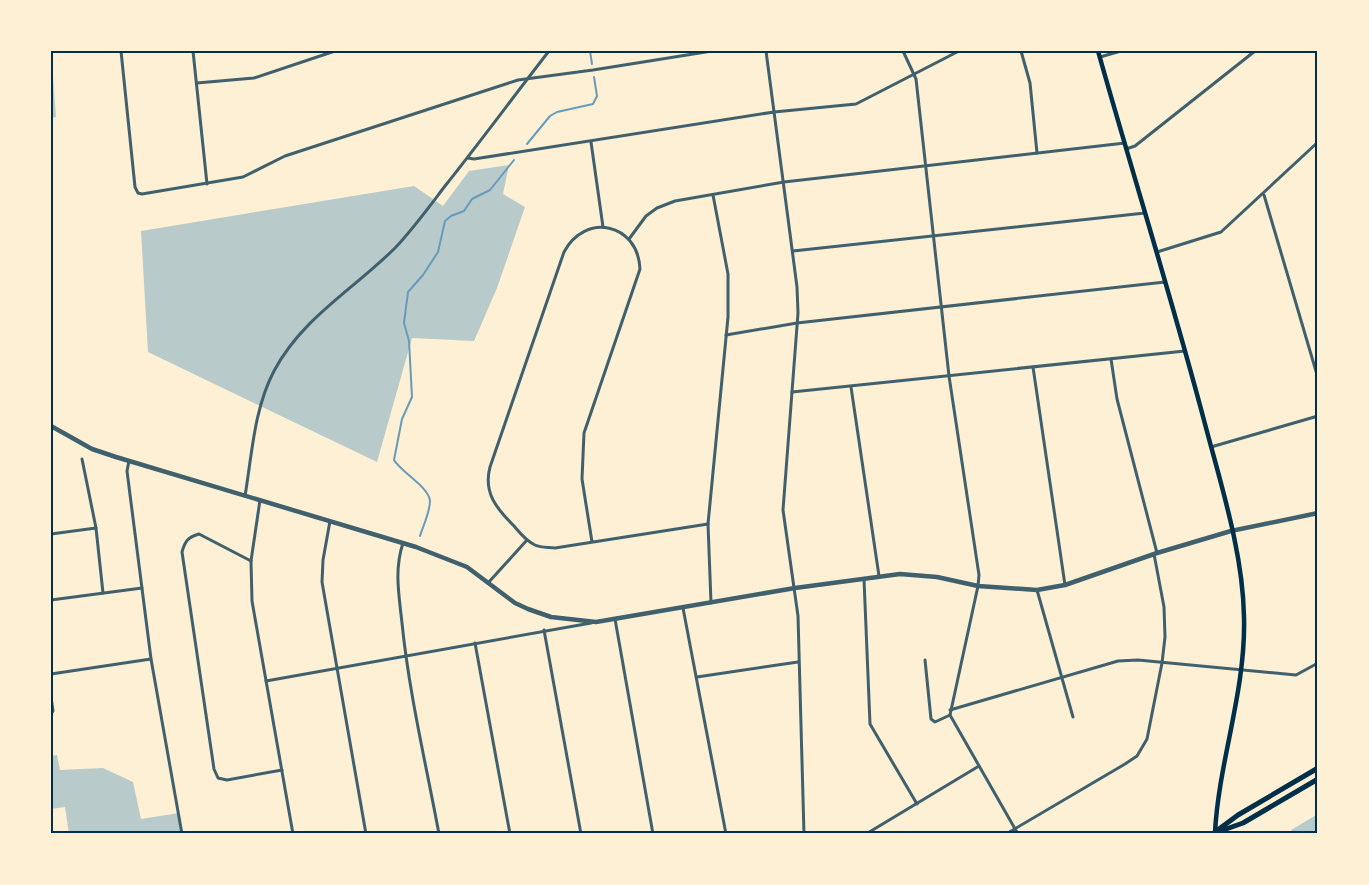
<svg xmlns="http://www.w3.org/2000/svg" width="1369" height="885" viewBox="0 0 1369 885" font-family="'Times New Roman',serif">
<rect width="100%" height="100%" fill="#fdf0d5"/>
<g fill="#b9caca">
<polygon points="51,51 56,117 51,118"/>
<polygon points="509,165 503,194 525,207 497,288 474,341 412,338 377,462 148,352 141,231 414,186 443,206 469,171"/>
<polygon points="57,755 60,770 103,768 133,782 141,819 179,813 181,834 69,834 65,807 51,809 51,756"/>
<polygon points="1318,814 1318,834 1294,834 1291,830"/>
</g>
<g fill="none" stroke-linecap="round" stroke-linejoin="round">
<g stroke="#669bbc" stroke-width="2">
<polyline points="590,51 592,64"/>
<polyline points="527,144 550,116 557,112 593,104 597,96 594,77"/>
<path d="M420,536C423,526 430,512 430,501C429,487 402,473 394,460L402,419L412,397L409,341L404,323L408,292L423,275L438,252L445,221L451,216L464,211L472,199L490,190L514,160"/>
</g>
<g stroke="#3f606c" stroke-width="3">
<polyline points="121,51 135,187 138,193 142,194 243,177 285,156 518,80 593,70 712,51"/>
<polyline points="193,51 207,184"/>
<polyline points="766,51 797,287 798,313 783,510 798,616 804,834"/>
<polyline points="903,51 916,79 949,376 979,575 978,586 950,715 1018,834"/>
<polyline points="1021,51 1030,83 1037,153"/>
<polyline points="1100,57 1121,51"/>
<polyline points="197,83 254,78 335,51"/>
<polyline points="591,142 603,227"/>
<polyline points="1126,149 1135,146 1255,51"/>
<polyline points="468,158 474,159 774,112 856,104 959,51"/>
<polyline points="1264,195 1318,378"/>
<polyline points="629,239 646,216 657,208 675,201 784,182 1125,143"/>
<polyline points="793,251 1145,213"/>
<polyline points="1157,252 1221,232 1318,142"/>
<polyline points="726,335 797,323 1165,282"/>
<polyline points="1111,359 1117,399 1157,553"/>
<polyline points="1033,367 1065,585"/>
<polyline points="851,387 879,576"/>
<polyline points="792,392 1185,351"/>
<polyline points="1211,447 1318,416"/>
<polyline points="82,459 96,528 103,593"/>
<polyline points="129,461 127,471 151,659 182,834"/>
<path d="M245,496C252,454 254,409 274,371C302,318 354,289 395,248C413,229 429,207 445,186C480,142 514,96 549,51"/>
<polyline points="260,500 251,561 252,601 293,834"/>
<polyline points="330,521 323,560 322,582 366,834"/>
<polyline points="51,534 96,528"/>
<path d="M592,542L582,479L584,433L640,269C638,223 585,212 564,252L490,467C483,493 497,509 514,526C520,533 526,541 535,545C541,548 548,547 555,548L708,524"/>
<path d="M403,543C394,570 399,595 402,623C409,693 426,764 439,834"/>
<path d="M251,561L199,534C188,537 185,541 182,552L214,769L218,778L227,780L282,770"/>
<polyline points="864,579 870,724 917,804"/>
<polyline points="488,583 527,540"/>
<polyline points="1037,590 1073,717"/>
<polyline points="51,600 142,588"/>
<polyline points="711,603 708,524 728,317 728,274 713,195"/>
<polyline points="683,608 726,834"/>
<polyline points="615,619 653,834"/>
<polyline points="544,630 581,834"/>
<polyline points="475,643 510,834"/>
<polyline points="925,660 931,719 935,722 950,715"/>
<polyline points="51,674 151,659"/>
<polyline points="697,677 798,662"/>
<polyline points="266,681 591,623"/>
<polyline points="51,697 53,711 51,714"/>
<polyline points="950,710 1118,661 1138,660 1296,675 1318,663"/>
<polyline points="866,834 979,766"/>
<polyline points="1006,834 1125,764 1137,756 1147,739 1162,663 1165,637 1164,607 1154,554"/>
</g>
<polyline stroke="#3f606c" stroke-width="4.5" points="51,426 92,449 116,457 416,547 467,567 515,603 528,609 551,617 596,622 795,588 900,574 937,577 978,586 1037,590 1065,585 1157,553 1231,531 1318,513"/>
<path stroke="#003049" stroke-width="4.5" d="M1098,51C1133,175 1172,299 1205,424C1221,485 1243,553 1244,617C1246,691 1219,760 1215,832"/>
<g stroke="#003049" stroke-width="5">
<polyline points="1215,832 1238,815 1318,768"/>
<polyline points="1212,834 1243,823 1318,779"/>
</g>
</g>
<rect width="1369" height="885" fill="none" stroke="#fdf0d5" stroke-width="105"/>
<rect x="52" y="52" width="1264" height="780" fill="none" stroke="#003049" stroke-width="2"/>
</svg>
